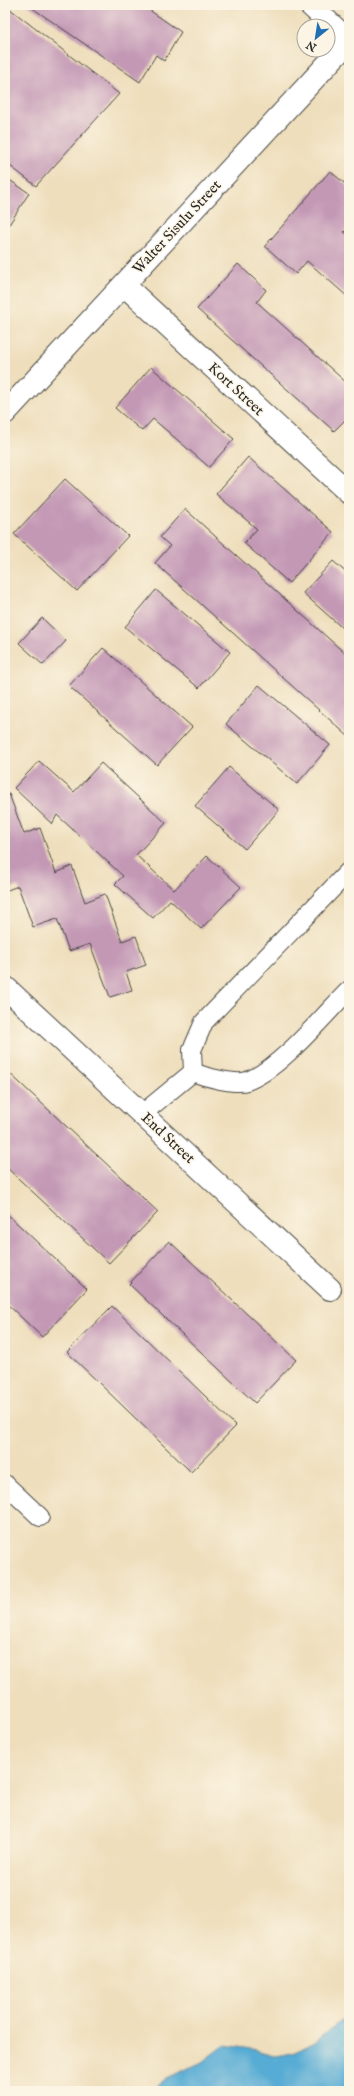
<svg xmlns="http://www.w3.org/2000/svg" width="354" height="2096" viewBox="0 0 354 2096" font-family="'IM FELL English',serif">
<rect width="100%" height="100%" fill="#fcf5e5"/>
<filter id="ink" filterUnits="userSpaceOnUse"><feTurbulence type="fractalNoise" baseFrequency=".025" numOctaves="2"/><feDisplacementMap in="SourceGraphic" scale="8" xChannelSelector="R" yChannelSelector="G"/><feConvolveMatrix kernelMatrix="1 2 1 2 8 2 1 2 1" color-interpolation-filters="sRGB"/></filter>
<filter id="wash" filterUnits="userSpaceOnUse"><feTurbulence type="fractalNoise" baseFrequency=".012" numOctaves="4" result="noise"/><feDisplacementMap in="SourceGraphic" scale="16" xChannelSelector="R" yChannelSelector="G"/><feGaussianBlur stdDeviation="0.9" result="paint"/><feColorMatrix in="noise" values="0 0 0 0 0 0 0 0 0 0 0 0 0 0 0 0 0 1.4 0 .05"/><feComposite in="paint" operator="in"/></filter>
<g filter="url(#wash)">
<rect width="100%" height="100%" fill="#eedebc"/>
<polygon fill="#57acd4" stroke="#416c80" points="349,2017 349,2091 150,2091 167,2078 202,2062 224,2045 253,2049 277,2056 295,2052 317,2041 339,2022"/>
<g id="blocks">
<g fill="#c398b5">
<polygon points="5,5 119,94 36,186 5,162"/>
<polygon points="28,5 142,5 181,32 164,61 156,55 140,82"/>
<polygon points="330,171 349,187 349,227 344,232 349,236 349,298 307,261 296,274 265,246"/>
<polygon points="5,177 29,193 5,231"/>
<polygon points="238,264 266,290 257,302 349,385 349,416 334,431 197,309"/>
<polygon points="151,367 234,439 209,467 153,419 142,431 115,408"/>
<polygon points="248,457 333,532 289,583 244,543 257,529 216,494"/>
<polygon points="65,479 128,536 77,591 14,534"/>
<polygon points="185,509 349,657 349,737 155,563 170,546 160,537"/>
<polygon points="333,561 349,575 349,634 303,593"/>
<polygon points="156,590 230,652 199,688 125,627"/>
<polygon points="42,618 66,641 43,665 19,643"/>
<polygon points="103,648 192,727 157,765 69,686"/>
<polygon points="259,685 330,745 297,784 226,724"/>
<polygon points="39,761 74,792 101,763 166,823 136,855 174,890 207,856 241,887 201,929 170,900 153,918 115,884 123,876 57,815 52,824 14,788"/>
<polygon points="229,767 279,810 245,849 195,806"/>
<polygon points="9,794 24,834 40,828 56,873 72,866 85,902 105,894 122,941 136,936 146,965 126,972 132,990 110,997 90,944 69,951 57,919 33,927 18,886 5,891 5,795"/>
<polygon points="5,1069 158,1212 109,1263 5,1166"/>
<polygon points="5,1212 87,1289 42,1337 5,1302"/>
<polygon points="169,1241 296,1360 255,1403 129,1284"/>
<polygon points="112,1306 236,1426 191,1472 67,1352"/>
</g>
</g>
</g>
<g filter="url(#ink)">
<use href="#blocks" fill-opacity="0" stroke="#484641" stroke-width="1"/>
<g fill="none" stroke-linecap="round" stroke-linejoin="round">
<defs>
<g id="service">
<polyline points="193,1072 192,1050 204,1022 349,871"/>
<path d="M193,1072C205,1077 235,1085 247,1081C279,1070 324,1015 349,990"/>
<polyline points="142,1114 193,1072"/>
<polyline points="5,1484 40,1517"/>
</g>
<g id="minor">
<polyline points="310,5 349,41"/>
<polyline points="124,285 349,493"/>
<polyline points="5,987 330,1289"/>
</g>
<polyline id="trunk" points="5,413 349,41"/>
</defs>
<use href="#service" stroke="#484641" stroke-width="20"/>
<use href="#minor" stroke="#484641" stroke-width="24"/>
<use href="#trunk" stroke="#484641" stroke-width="24"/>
<use href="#service" stroke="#fff" stroke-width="18"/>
<use href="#minor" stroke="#fff" stroke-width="22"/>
<use href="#trunk" stroke="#fff" stroke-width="22"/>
</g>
</g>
<g text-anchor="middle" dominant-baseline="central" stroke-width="3" stroke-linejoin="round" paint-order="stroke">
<g font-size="15" fill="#2b2b2b" stroke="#fcf5e5">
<text transform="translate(177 227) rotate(-47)">Walter Sisulu Street</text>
<text transform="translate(236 389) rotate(43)">Kort Street</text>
<text transform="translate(168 1138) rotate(43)">End Street</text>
</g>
</g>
<rect width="354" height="2096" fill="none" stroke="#fcf5e5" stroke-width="20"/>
<g transform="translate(316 38) rotate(210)"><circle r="19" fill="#fcf5e5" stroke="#a8a49b"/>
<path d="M0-3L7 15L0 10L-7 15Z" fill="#1f6fb2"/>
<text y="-6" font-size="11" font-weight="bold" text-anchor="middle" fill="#2b2b2b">N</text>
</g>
</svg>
